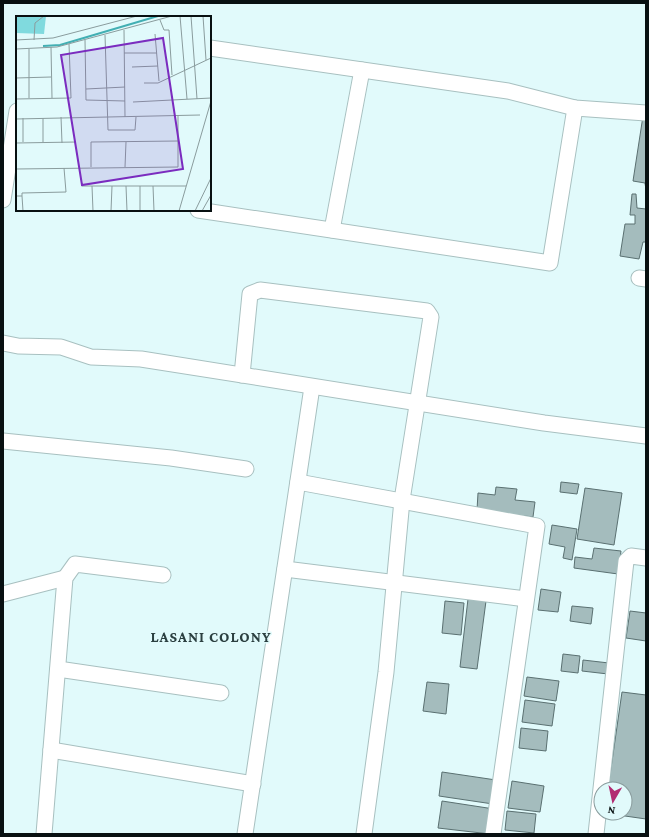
<svg xmlns="http://www.w3.org/2000/svg" width="649" height="837" viewBox="0 0 649 837" font-family="'Crimson Pro',serif">
<rect width="100%" height="100%" fill="#e1fafb"/>
<g fill="#a4bcbd" stroke="#5a7071">
<polygon points="643,116 646,117 646,190 645,183 633,181"/>
<polygon points="632,194 636,194 637,208 646,209 646,242 643,242 639,259 620,256 625,224 635,224 635,215 630,215"/>
<polygon points="561,482 579,484 577,494 560,492"/>
<polygon points="496,487 517,489 515,500 535,502 533,517 477,510 478,493 495,495"/>
<polygon points="585,488 622,493 614,545 577,539"/>
<polygon points="552,525 577,529 572,560 563,558 565,547 549,544"/>
<polygon points="594,548 621,551 618,574 574,568 575,557 592,559"/>
<polygon points="541,589 561,592 558,612 538,610"/>
<polygon points="468,599 486,601 477,669 460,667"/>
<polygon points="445,601 464,603 461,635 442,633"/>
<polygon points="572,606 593,608 591,624 570,621"/>
<polygon points="630,611 646,613 646,641 626,638"/>
<polygon points="563,654 580,656 578,673 561,671"/>
<polygon points="583,660 609,663 608,674 582,671"/>
<polygon points="527,677 559,681 556,701 524,696"/>
<polygon points="427,682 449,684 446,714 423,711"/>
<polygon points="622,692 646,695 646,819 604,813 625,813 625,789 608,789"/>
<polygon points="525,700 555,704 552,726 522,722"/>
<polygon points="521,728 548,731 546,751 519,748"/>
<polygon points="442,772 496,780 493,804 439,796"/>
<polygon points="512,781 544,786 540,812 508,808"/>
<polygon points="442,801 494,809 490,834 438,828"/>
<polygon points="507,811 536,814 534,833 505,830"/>
</g>
<g fill="none" stroke-linecap="round" stroke-linejoin="round">
<defs>
<g id="street">
<polyline points="210,48 508,91 575,108 646,113"/>
<polyline points="3,200 17,111"/>
<polyline points="198,210 550,263 575,108"/>
<polyline points="332,230 362,70"/>
<polyline points="639,278 646,279"/>
<polyline points="3,343 18,346 61,347 91,357 141,359 544,423 646,436"/>
<polyline points="242,375 250,294 260,290 427,311 431,317 402,500 386,672 364,834"/>
<polyline points="3,441 171,458 246,469"/>
<polyline points="298,482 537,526 493,834"/>
<polyline points="285,569 526,599"/>
<polyline points="3,594 65,578"/>
<polyline points="58,669 221,693"/>
<polyline points="51,750 253,784"/>
<polyline points="44,834 65,578 75,564 163,575"/>
<polyline points="245,834 312,387"/>
<polyline points="596,834 626,561 631,556 646,558"/>
</g>
</defs>
<use href="#street" stroke="#a8c0c0" stroke-width="17"/>
<use href="#street" stroke="#fff" stroke-width="15"/>
</g>
<g text-anchor="middle" dominant-baseline="central" stroke-width="3" stroke-linejoin="round" paint-order="stroke">
<g font-size="15" font-weight="bold" letter-spacing="1" fill="#2b3f40" stroke="#e1fafb">
<text x="211" y="637">LASANI COLONY</text>
</g>
</g>
<g transform="translate(16 16)">
<rect width="195" height="195" fill="#e1fafb"/>
<path d="M0,0H30L28,18L0,17Z" fill="#80dade"/>
<path fill="none" stroke="#42afb3" stroke-width="2" d="M27,30L44,29L142,0"/>
<path fill="none" stroke="#8a9c9d" stroke-width="1" d="M164,0L171,83M175,0L181,83M187,0L190,44M144,4L148,14H153L156,59M108,14L109,101M139,18L143,65M89,19L92,114H119L120,101M0,24L37,22L121,0M18,24L19,7L28,0M69,24L70,84L109,85M35,31L36,82M0,33L41,31L156,0M108,37H141M116,51L142,50M0,62L35,61M128,67H142L195,42M70,73L109,71M13,82V33M0,83L55,82L53,28M117,86L195,82M45,101L46,127M7,102V126M27,102V126M0,103L184,99M0,127L60,126M75,151V126L162,125M109,151L110,126M0,153L162,151V100M66,170H170M76,170L77,195M110,170L111,195M124,170V195M137,170L138,195M0,180H6V177L50,176L48,152M6,180L7,195M95,195L96,170M163,195L195,85M179,195L195,162M186,195L195,179"/>
<path fill="#7b2cbf" fill-opacity="0.15" stroke="#7b2cbf" stroke-width="2" d="M147,22L167,153L66,169L45,39Z"/>
<rect width="195" height="195" fill="none" stroke="#081011" stroke-width="2"/>
</g>
<rect width="649" height="837" fill="none" stroke="#081011" stroke-width="8"/>
<g transform="translate(613 801) rotate(189)"><circle r="19" fill="#e1fafb" stroke="#8a9c9d"/>
<path d="M0-3L7 15L0 10L-7 15Z" fill="#b22c72"/>
<text y="-6" font-size="11" font-weight="bold" text-anchor="middle" fill="#081011">N</text>
</g>
</svg>
